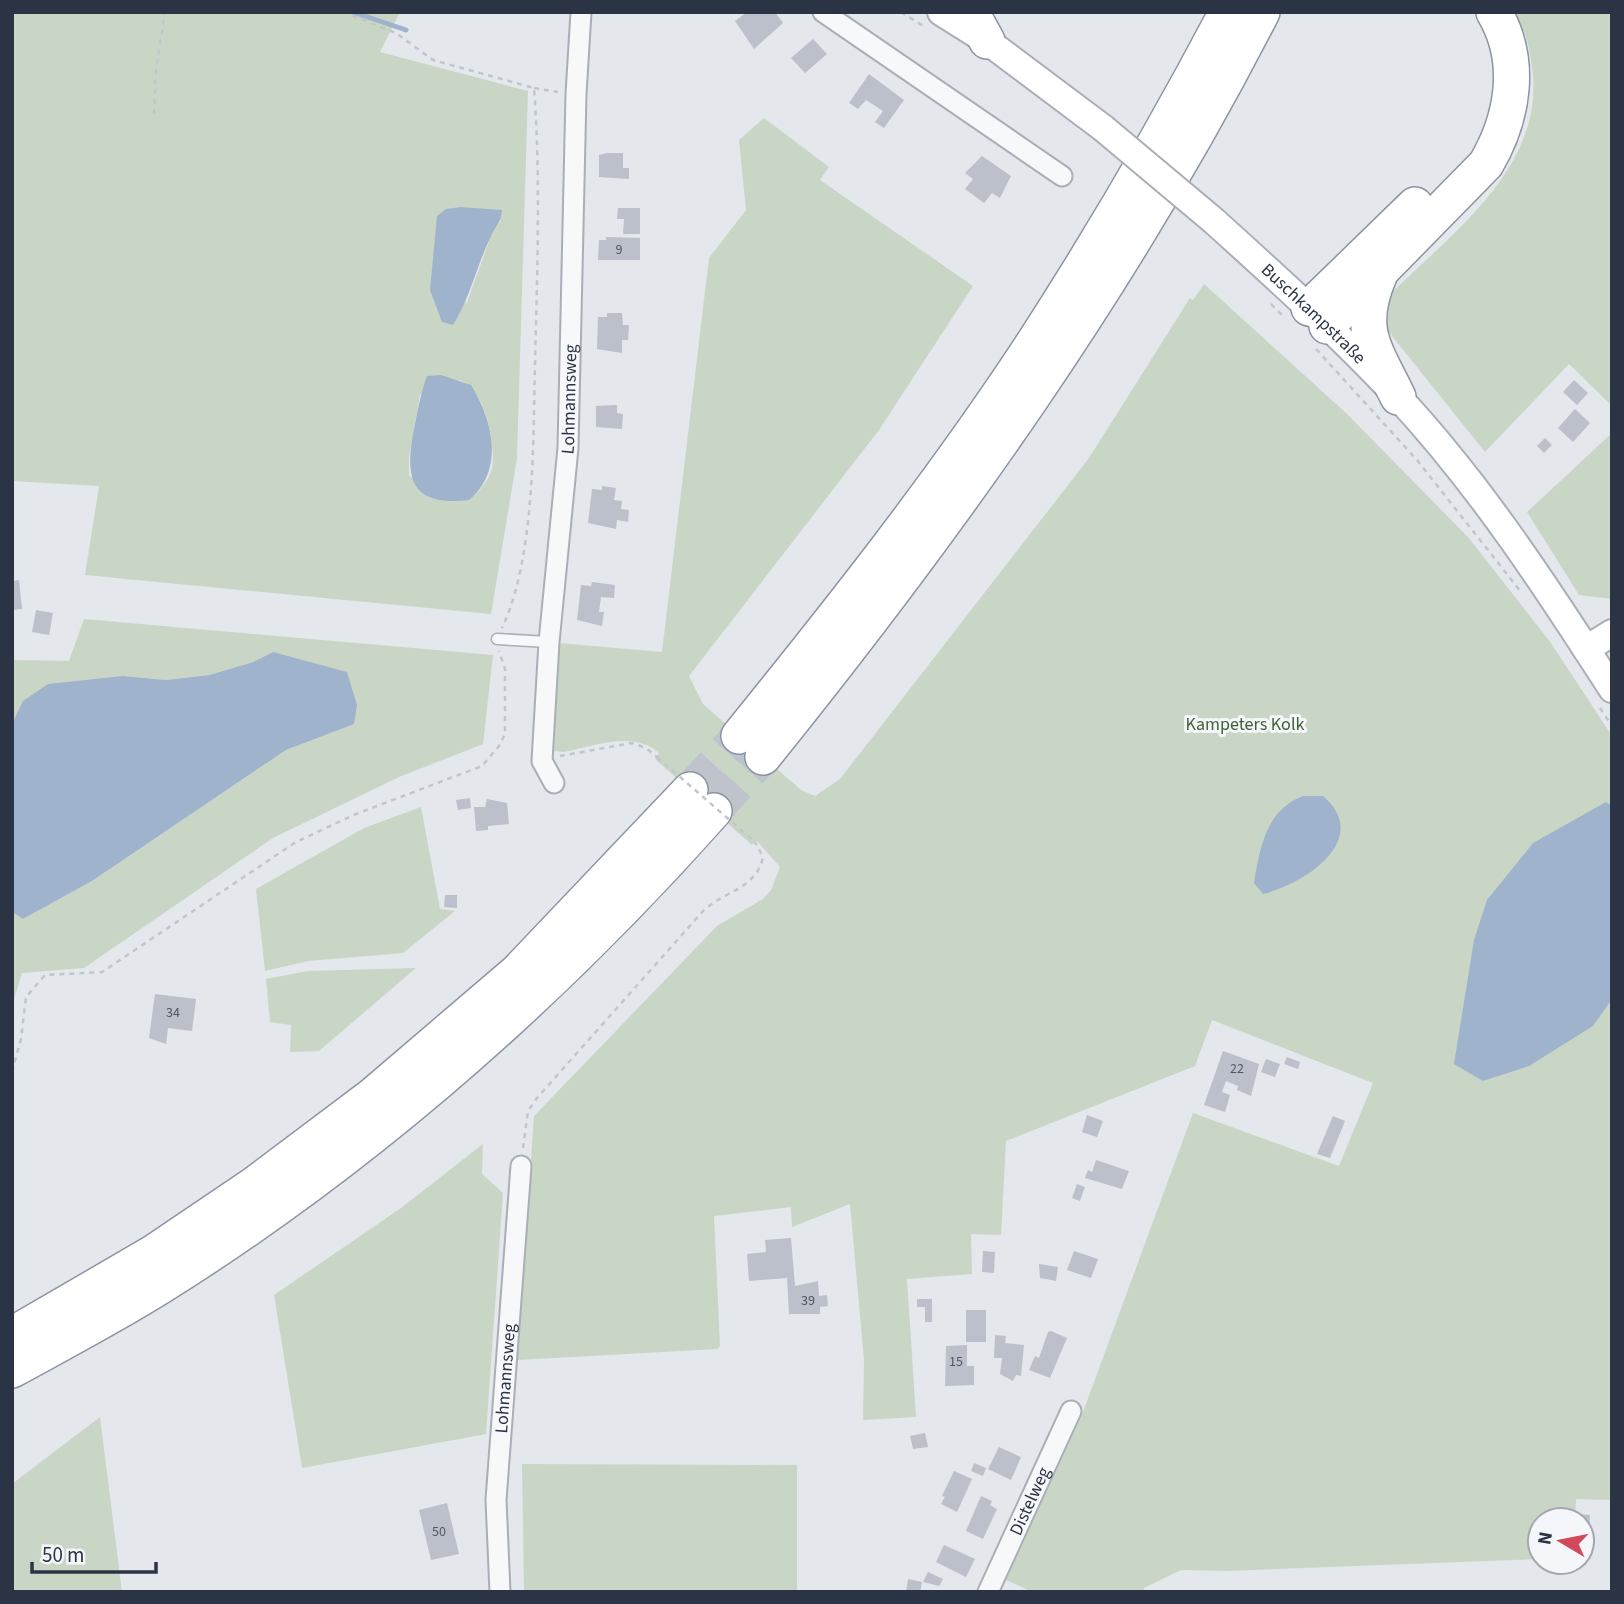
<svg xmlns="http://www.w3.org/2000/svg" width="1624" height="1604" viewBox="0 0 1624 1604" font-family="'Source Sans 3',sans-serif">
<rect width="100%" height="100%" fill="#e4e7ec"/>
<g fill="#c9d6c5" fill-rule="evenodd">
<path d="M12,12H400L380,52L528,91L517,458L491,614L85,575L99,486L12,481ZM461,207L474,209L501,221L492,233L466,305ZM458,380C485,385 496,444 492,468C490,477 484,485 478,492L409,476V457L420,395Z"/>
<path d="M1514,12H1612V406L1569,364L1485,452L1388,331L1384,300C1447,237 1547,168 1532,67C1529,46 1526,31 1514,12Z"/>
<path d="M764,118L829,167L820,180L973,286L879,430L689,676L703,704L801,790L815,796L840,779L1089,458L1190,298L1193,300L1204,284L1346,413L1468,537L1551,643L1612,736V1500L1576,1499L1575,1520H1540V1559L1227,1571L1181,1570L1144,1588V1592H1033L1006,1580L1083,1412L1193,1113L1339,1166L1373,1083L1212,1020L1195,1066L1006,1141L1001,1235L971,1234L972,1274L907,1279L916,1417L863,1420L864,1360L850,1204L792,1227L791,1207L714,1216L720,1346L717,1349L517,1360L534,1116L717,926L763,899L771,890L780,867L757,841L752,845L655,759L659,753C634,730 594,746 564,752L554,751L559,643L662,652L709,258L746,210L739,140Z"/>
<polygon points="1612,433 1612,599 1579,595 1527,512"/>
<polygon points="84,619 493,655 483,744 399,777 273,838 84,968 22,973 12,1006 12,912 23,919 92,881 286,750 353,724 273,652 253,662 209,675 166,680 123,676 12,724 12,660 69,661"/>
<polygon points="421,807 440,909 455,911 403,953 308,961 265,971 256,889 364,828"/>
<polygon points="416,968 319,1051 290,1052 291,1025 270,1022 266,979 308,971"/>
<polygon points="483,1144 482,1174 503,1193 486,1434 302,1468 274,1295 401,1208"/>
<polygon points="100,1417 122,1592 12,1592 12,1484"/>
<polygon points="522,1464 797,1465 797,1592 524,1592"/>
</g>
<g fill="#9fb4cc">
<path d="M461,207L502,210C501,222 497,225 492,234C477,264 471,296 453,325L442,322L430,290L437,216L446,209Z"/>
<path d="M441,375L471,385C493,420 505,471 469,500C415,506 404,484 413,434C417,414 420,395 427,376Z"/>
<polygon points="273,652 347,672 357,705 354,724 286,750 92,881 23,919 12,912 12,724 23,701 48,684 123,676 166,680 209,675 253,662"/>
<path d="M1303,796H1323C1373,839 1305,884 1263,894L1254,883C1260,847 1266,810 1303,796Z"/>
<polygon points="1606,802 1612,806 1612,999 1593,1026 1529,1066 1483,1081 1454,1064 1474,940 1487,900 1533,843"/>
</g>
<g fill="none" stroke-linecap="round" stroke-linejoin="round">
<polyline stroke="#9fb4cc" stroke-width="5" points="353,12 406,30"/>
</g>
<g fill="#bbc0ca">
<polygon points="747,12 775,12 783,23 754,49 735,21"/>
<polygon points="813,39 827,54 805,73 791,58"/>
<polygon points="869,74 904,100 884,128 875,122 883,111 866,100 858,109 849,103"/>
<polygon points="607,153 623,153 623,168 629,168 629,179 599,177 599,155"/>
<polygon points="982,156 1011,176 1000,198 992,193 984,203 965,189 973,179 965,173"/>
<polygon points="618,208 640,208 640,234 623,234 624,219 617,219"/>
<polygon points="606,237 640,238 640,260 598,260 599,240 606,240"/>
<polygon points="607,313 622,313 623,325 629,325 628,340 622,340 622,353 597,349 598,317 607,317"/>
<polygon points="1574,380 1588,393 1577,405 1563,392"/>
<polygon points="617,405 617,413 623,414 622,429 596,427 596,406"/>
<polygon points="1575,409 1590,423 1573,442 1558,428"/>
<polygon points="1545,438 1552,445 1544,453 1537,446"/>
<polygon points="602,486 616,488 614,500 622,501 621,509 629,510 628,522 617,520 616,529 588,523 592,489 602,490"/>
<polygon points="19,580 22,609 12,610 12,581"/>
<polygon points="592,582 615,585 614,598 601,597 599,612 604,612 602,626 577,620 581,585 591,586"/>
<polygon points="36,610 53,613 49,635 32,632"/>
<polygon points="470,798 471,808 458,810 456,800"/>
<polygon points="487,799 507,803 509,824 488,826 488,830 476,831 474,807 485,807"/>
<polygon points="445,895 457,895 457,908 444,907"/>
<polygon points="155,994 196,999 192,1031 168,1028 166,1044 149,1038"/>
<polygon points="1223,1051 1259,1064 1251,1096 1237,1090 1238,1086 1226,1081 1222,1092 1230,1095 1225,1112 1204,1105"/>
<polygon points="1287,1057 1300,1062 1298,1069 1284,1064"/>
<polygon points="1266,1059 1280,1064 1275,1077 1261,1072"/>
<polygon points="1087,1115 1103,1121 1097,1137 1082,1132"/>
<polygon points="1333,1116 1345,1121 1330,1158 1317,1154"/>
<polygon points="1096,1160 1129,1171 1122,1189 1085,1178 1088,1170 1092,1172"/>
<polygon points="1077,1184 1085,1187 1080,1201 1072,1198"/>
<polygon points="791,1238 795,1286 818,1281 819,1296 827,1295 828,1306 820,1307 820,1314 789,1314 787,1278 749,1281 747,1254 766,1252 765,1240"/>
<polygon points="983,1251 995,1252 994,1273 982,1272"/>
<polygon points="1074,1251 1098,1259 1091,1278 1067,1270"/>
<polygon points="1039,1264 1058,1267 1056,1281 1040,1278"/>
<polygon points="917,1299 932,1299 932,1322 925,1322 925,1307 917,1307"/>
<rect x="966" y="1310" width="20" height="32"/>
<polygon points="1051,1331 1067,1338 1050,1378 1029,1370 1035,1356 1039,1358 1048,1332"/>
<polygon points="995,1335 1006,1336 1005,1343 1024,1345 1021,1376 1016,1375 1013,1381 1000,1374 1002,1358 994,1358"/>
<polygon points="967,1345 967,1366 974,1366 974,1385 945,1386 946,1346"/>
<polygon points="925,1433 928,1447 913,1449 910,1436"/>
<polygon points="999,1447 1021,1457 1011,1480 988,1469"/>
<polygon points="974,1463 986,1468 983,1476 971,1471"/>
<polygon points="954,1471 972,1479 957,1512 941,1504 945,1497 942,1496"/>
<polygon points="981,1496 992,1501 990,1505 997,1509 983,1539 966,1531"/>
<polygon points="447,1503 459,1554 431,1560 419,1510"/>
<polygon points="1578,1514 1590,1515 1589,1539 1582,1538 1582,1520 1578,1520"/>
<polygon points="944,1545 975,1559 966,1577 936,1562"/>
<polygon points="928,1572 943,1579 939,1586 923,1582"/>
<polygon points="908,1579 922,1582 920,1592 906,1592"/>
</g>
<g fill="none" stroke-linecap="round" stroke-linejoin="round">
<g stroke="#bfc3cb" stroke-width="35" stroke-dasharray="35 18" stroke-linecap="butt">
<polyline points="690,790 739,736"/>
<polyline points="714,811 763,757"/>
</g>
<defs>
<polyline id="lane" points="497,639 549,642"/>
<g id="street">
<polyline points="823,12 1062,176"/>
<path id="s1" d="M554,783L542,761L549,642L568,448L576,94L581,12"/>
<path id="s2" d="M500,1592L496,1500L521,1166"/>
<path id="s3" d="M988,1592L1071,1411"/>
</g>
<g id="secondary">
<polyline points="941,12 987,41 1103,128"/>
<path id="s4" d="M1214,221C1277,278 1340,335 1398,397C1480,485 1547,588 1612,689"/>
<polyline points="1586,649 1612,633"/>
</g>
<g id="highway">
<polyline points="971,12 987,41"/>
<path d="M1379,276C1356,330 1375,349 1398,397"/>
<polyline points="1309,308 1415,205"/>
<path d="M1327,326L1486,164C1513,118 1523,61 1494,12"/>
<path d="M739,736C840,611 940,485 1029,350C1100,241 1166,128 1227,12"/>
<path d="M763,757C951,524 1125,280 1262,12"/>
<polyline points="12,1335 153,1253 255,1184 372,1096 517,972 690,790"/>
<path d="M12,1370C63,1342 115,1315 164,1284C369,1155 554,991 714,811"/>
</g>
</defs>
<use href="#lane" stroke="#a9aeb7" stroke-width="13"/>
<use href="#street" stroke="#a9aeb7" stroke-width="23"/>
<use href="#secondary" stroke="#a9aeb7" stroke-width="30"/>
<use href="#highway" stroke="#8b94a3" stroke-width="38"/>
<g stroke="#c2c5cb" stroke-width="2.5" stroke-dasharray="5 5" stroke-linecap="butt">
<path d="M343,12L396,33L433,60L534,88C541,181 537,273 535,365C533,443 535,558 502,628"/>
<polyline points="901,12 925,27"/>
<polyline points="534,88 558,92"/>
<polyline points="154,114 156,70 165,12"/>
<polyline points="1271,304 1284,317"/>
<polyline points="1316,349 1417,460 1521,592"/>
<polyline points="1600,708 1612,726"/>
<polyline points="560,756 632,743 646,748 657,757"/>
<polyline points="12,1072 21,1039 26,997 45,975 102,972 296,842 356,814 482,766 499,746 505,734 505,669 499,651"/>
<path d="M523,1148L528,1111L537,1098L704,910C725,891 757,888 763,857L755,842"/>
</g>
<use href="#lane" stroke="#f7f8fa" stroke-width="10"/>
<use href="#street" stroke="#f7f8fa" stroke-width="19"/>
<use href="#secondary" stroke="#fff" stroke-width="26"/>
<use href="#highway" stroke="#fff" stroke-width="35"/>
<defs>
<polyline id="secondary-bridge" points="1103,128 1214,221"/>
</defs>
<use href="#secondary-bridge" stroke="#a9aeb7" stroke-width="30" stroke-linecap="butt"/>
<polyline stroke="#c2c5cb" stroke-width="2.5" stroke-dasharray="5 5" stroke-linecap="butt" points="657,757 755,842"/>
<use href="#secondary-bridge" stroke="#fff" stroke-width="26"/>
</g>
<g text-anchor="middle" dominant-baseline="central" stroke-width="6" stroke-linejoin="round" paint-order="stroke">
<g font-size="14" fill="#4f5766">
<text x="619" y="250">9</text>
<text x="173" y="1013">34</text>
<text x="1237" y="1069">22</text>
<text x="808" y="1301">39</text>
<text x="956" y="1362">15</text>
<text x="439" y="1532">50</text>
</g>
<g font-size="18" fill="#2b3445" stroke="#f4f6f9">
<text stroke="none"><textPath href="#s4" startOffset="136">Buschkampstraße</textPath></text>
<text stroke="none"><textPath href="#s1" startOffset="388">Lohmannsweg</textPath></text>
<text stroke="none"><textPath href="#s2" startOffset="214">Lohmannsweg</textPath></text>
<text stroke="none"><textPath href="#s3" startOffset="100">Distelweg</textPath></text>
</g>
<g font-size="18" fill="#3f6138" stroke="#f4f6f9">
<text x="1245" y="724">Kampeters Kolk</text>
</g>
</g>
<rect width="1624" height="1604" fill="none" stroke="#2b3445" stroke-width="28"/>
<g transform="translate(1561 1541) rotate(280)"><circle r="33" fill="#f4f6f9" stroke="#a4a8b1" stroke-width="2"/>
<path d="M0-5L12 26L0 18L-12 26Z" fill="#d1495b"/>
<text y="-10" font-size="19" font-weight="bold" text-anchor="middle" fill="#2b3445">N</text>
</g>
<path d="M32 1562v10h124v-10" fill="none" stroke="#2b3445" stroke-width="3.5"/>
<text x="42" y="1562" font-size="21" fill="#2b3445" stroke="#f4f6f9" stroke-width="5" paint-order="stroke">50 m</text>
</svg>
